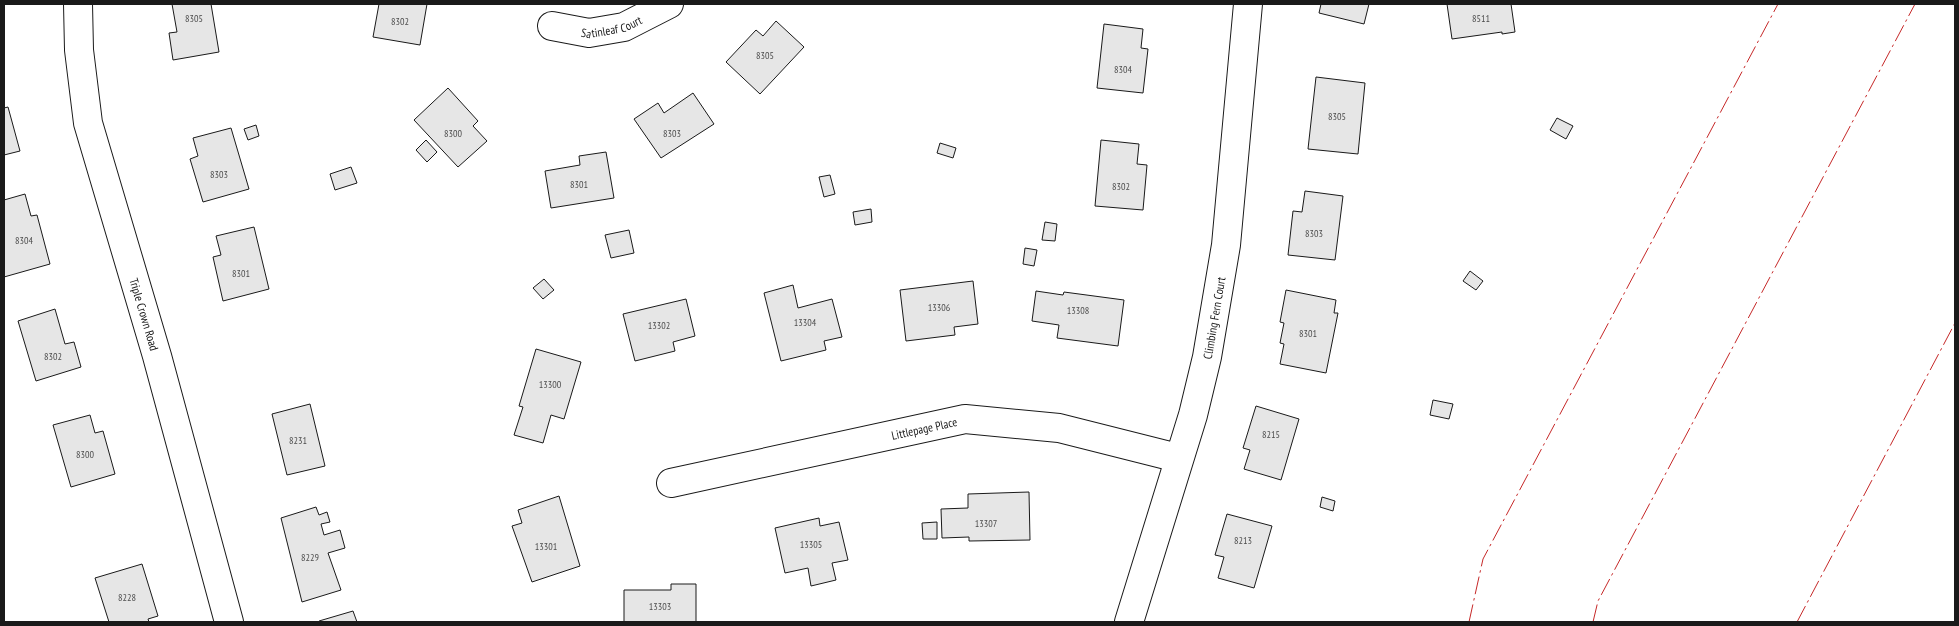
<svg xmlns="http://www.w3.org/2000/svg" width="1959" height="626" font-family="'PT Sans Narrow',sans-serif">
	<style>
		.building { fill: #e6e6e6; stroke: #1a1a1a }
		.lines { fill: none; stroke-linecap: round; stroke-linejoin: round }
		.street-casing { stroke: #1a1a1a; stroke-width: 30 }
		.street { stroke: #fff; stroke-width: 28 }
		.power { stroke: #c62828; stroke-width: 1; stroke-dasharray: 18 4 2.5 4; stroke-linecap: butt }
		.labels { text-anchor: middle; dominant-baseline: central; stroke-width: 4; stroke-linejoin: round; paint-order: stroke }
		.number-label { font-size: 10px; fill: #4d4d4d }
		.street-label { font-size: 12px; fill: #1a1a1a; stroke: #fff }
	</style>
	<rect width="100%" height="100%" fill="#fff"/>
	<!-- building -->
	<path class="building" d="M172,4H211L219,52L173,60L169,33L177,32Z
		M379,4H427L420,45L373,37Z
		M1321,4H1369L1364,24L1319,13Z
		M1447,4H1511L1515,32L1502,34V32L1452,39Z
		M776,21L804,47L760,94L726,62L756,30L763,36Z
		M1104,24L1143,29L1141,48L1148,49L1143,93L1097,88Z
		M1316,77L1365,83L1358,154L1308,149Z
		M448,88L478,121L473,126L487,141L458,167L414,120Z
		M693,93L714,124L661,158L634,119L658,103L664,113Z
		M8,107L20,151L4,155V108Z
		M1557,118L1573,126L1566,139L1550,130Z
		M256,125L259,136L248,140L244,129Z
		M231,128L249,189L203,202L190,159L198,156L193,138Z
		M426,140L437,152L427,162L416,150Z
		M1101,140L1139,144L1137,164L1147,165L1143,210L1095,206Z
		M940,143L956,148L953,158L937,153Z
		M606,152L614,198L551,208L545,171L580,165L579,156Z
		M351,167L357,183L335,190L330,174Z
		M830,175L835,194L824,197L819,177Z
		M1305,191L1343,196L1335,260L1288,255L1293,211L1302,212Z
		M25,194L31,216L37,215L50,264L4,277V200Z
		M871,209L872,222L855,225L853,212Z
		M1045,222L1057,224L1055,241L1042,240Z
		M254,227L269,289L223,301L213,257L221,255L216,236Z
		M629,230L634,253L611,258L605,235Z
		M1025,248L1037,250L1034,266L1023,264Z
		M1470,271L1483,281L1476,290L1463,281Z
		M544,279L554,290L543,299L533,288Z
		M973,281L978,324L954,327L955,335L906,341L900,290Z
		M793,285L798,308L832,299L842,337L824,341L826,350L781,361L764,293Z
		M1286,290L1336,300L1334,313H1338L1326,373L1280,364L1284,344L1280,343L1284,323L1280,322Z
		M1036,291L1063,295L1064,292L1124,300L1118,346L1057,338L1059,325L1032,321Z
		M686,299L695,336L673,342L675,351L635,361L623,314Z
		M55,309L65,344L74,342L81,367L36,381L18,321Z
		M536,349L581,362L564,419L551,415L543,443L514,435L523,407L519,406Z
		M1433,400L1453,404L1449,419L1430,415Z
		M310,404L325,466L287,475L272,414Z
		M1256,406L1299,419L1281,480L1244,469L1250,450L1243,448Z
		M90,415L95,433L103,431L115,474L71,487L53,425Z
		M1029,492L1030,540L969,541V537L942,538L941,509L968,508V494Z
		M559,496L580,566L532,582L512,526L522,523L518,510Z
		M1322,497L1335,501L1333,511L1320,507Z
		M316,507L319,515L327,512L330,522L321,524L324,535L340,530L345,548L328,553L341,590L302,602L281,518Z
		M1227,514L1272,526L1254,588L1218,578L1224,557L1215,555Z
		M819,518L820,526L839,522L848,560L832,563L836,580L811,586L808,568L785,573L775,528Z
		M937,522V539H923L922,523Z
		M142,564L158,616L148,619L149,622H109L95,578Z
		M671,584H696V622H624V590H671Z
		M353,611L357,622H320L319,621Z"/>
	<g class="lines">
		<defs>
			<g id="street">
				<path id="s1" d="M78,4L79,50L88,123L157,356L229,622"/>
				<path id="s2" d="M552,26L589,33L624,27L669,4"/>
				<path id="s3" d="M671,483L965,419L1059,428L1178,458"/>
				<path id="s4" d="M1129,622L1193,415L1207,357L1226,245L1248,4"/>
			</g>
		</defs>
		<!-- street casing -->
		<use href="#street" class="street-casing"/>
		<!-- street -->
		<use href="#street" class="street"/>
		<!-- power -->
		<path class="power" d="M1469,622L1483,559L1778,4
			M1593,622L1598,601L1915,4
			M1797,622L1955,323"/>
	</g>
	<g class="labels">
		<!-- number labels -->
		<g class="number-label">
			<text x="194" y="18">8305</text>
			<text x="1481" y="18">8511</text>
			<text x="400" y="21">8302</text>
			<text x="765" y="55">8305</text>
			<text x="1123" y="69">8304</text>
			<text x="1337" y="116">8305</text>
			<text x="453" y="133">8300</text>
			<text x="672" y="133">8303</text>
			<text x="219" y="174">8303</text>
			<text x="579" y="184">8301</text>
			<text x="1121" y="186">8302</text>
			<text x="1314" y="233">8303</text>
			<text x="24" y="240">8304</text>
			<text x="241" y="273">8301</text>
			<text x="939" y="307">13306</text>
			<text x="1078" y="310">13308</text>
			<text x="805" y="322">13304</text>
			<text x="659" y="325">13302</text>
			<text x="1308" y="333">8301</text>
			<text x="53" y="356">8302</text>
			<text x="550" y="384">13300</text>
			<text x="1271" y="434">8215</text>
			<text x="298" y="440">8231</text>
			<text x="85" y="454">8300</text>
			<text x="986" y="523">13307</text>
			<text x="1243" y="540">8213</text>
			<text x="811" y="544">13305</text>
			<text x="546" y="546">13301</text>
			<text x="310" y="557">8229</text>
			<text x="127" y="597">8228</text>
			<text x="660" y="606">13303</text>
		</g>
		<!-- street labels -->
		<g class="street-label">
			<text stroke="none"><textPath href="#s2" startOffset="61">Satinleaf Court</textPath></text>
			<text stroke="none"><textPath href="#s1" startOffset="319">Triple Crown Road</textPath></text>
			<text stroke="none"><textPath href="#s4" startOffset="316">Climbing Fern Court</textPath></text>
			<text stroke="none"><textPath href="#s3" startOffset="259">Littlepage Place</textPath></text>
		</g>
	</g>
	<!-- border -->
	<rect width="1959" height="626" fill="none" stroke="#1a1a1a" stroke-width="10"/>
</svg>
